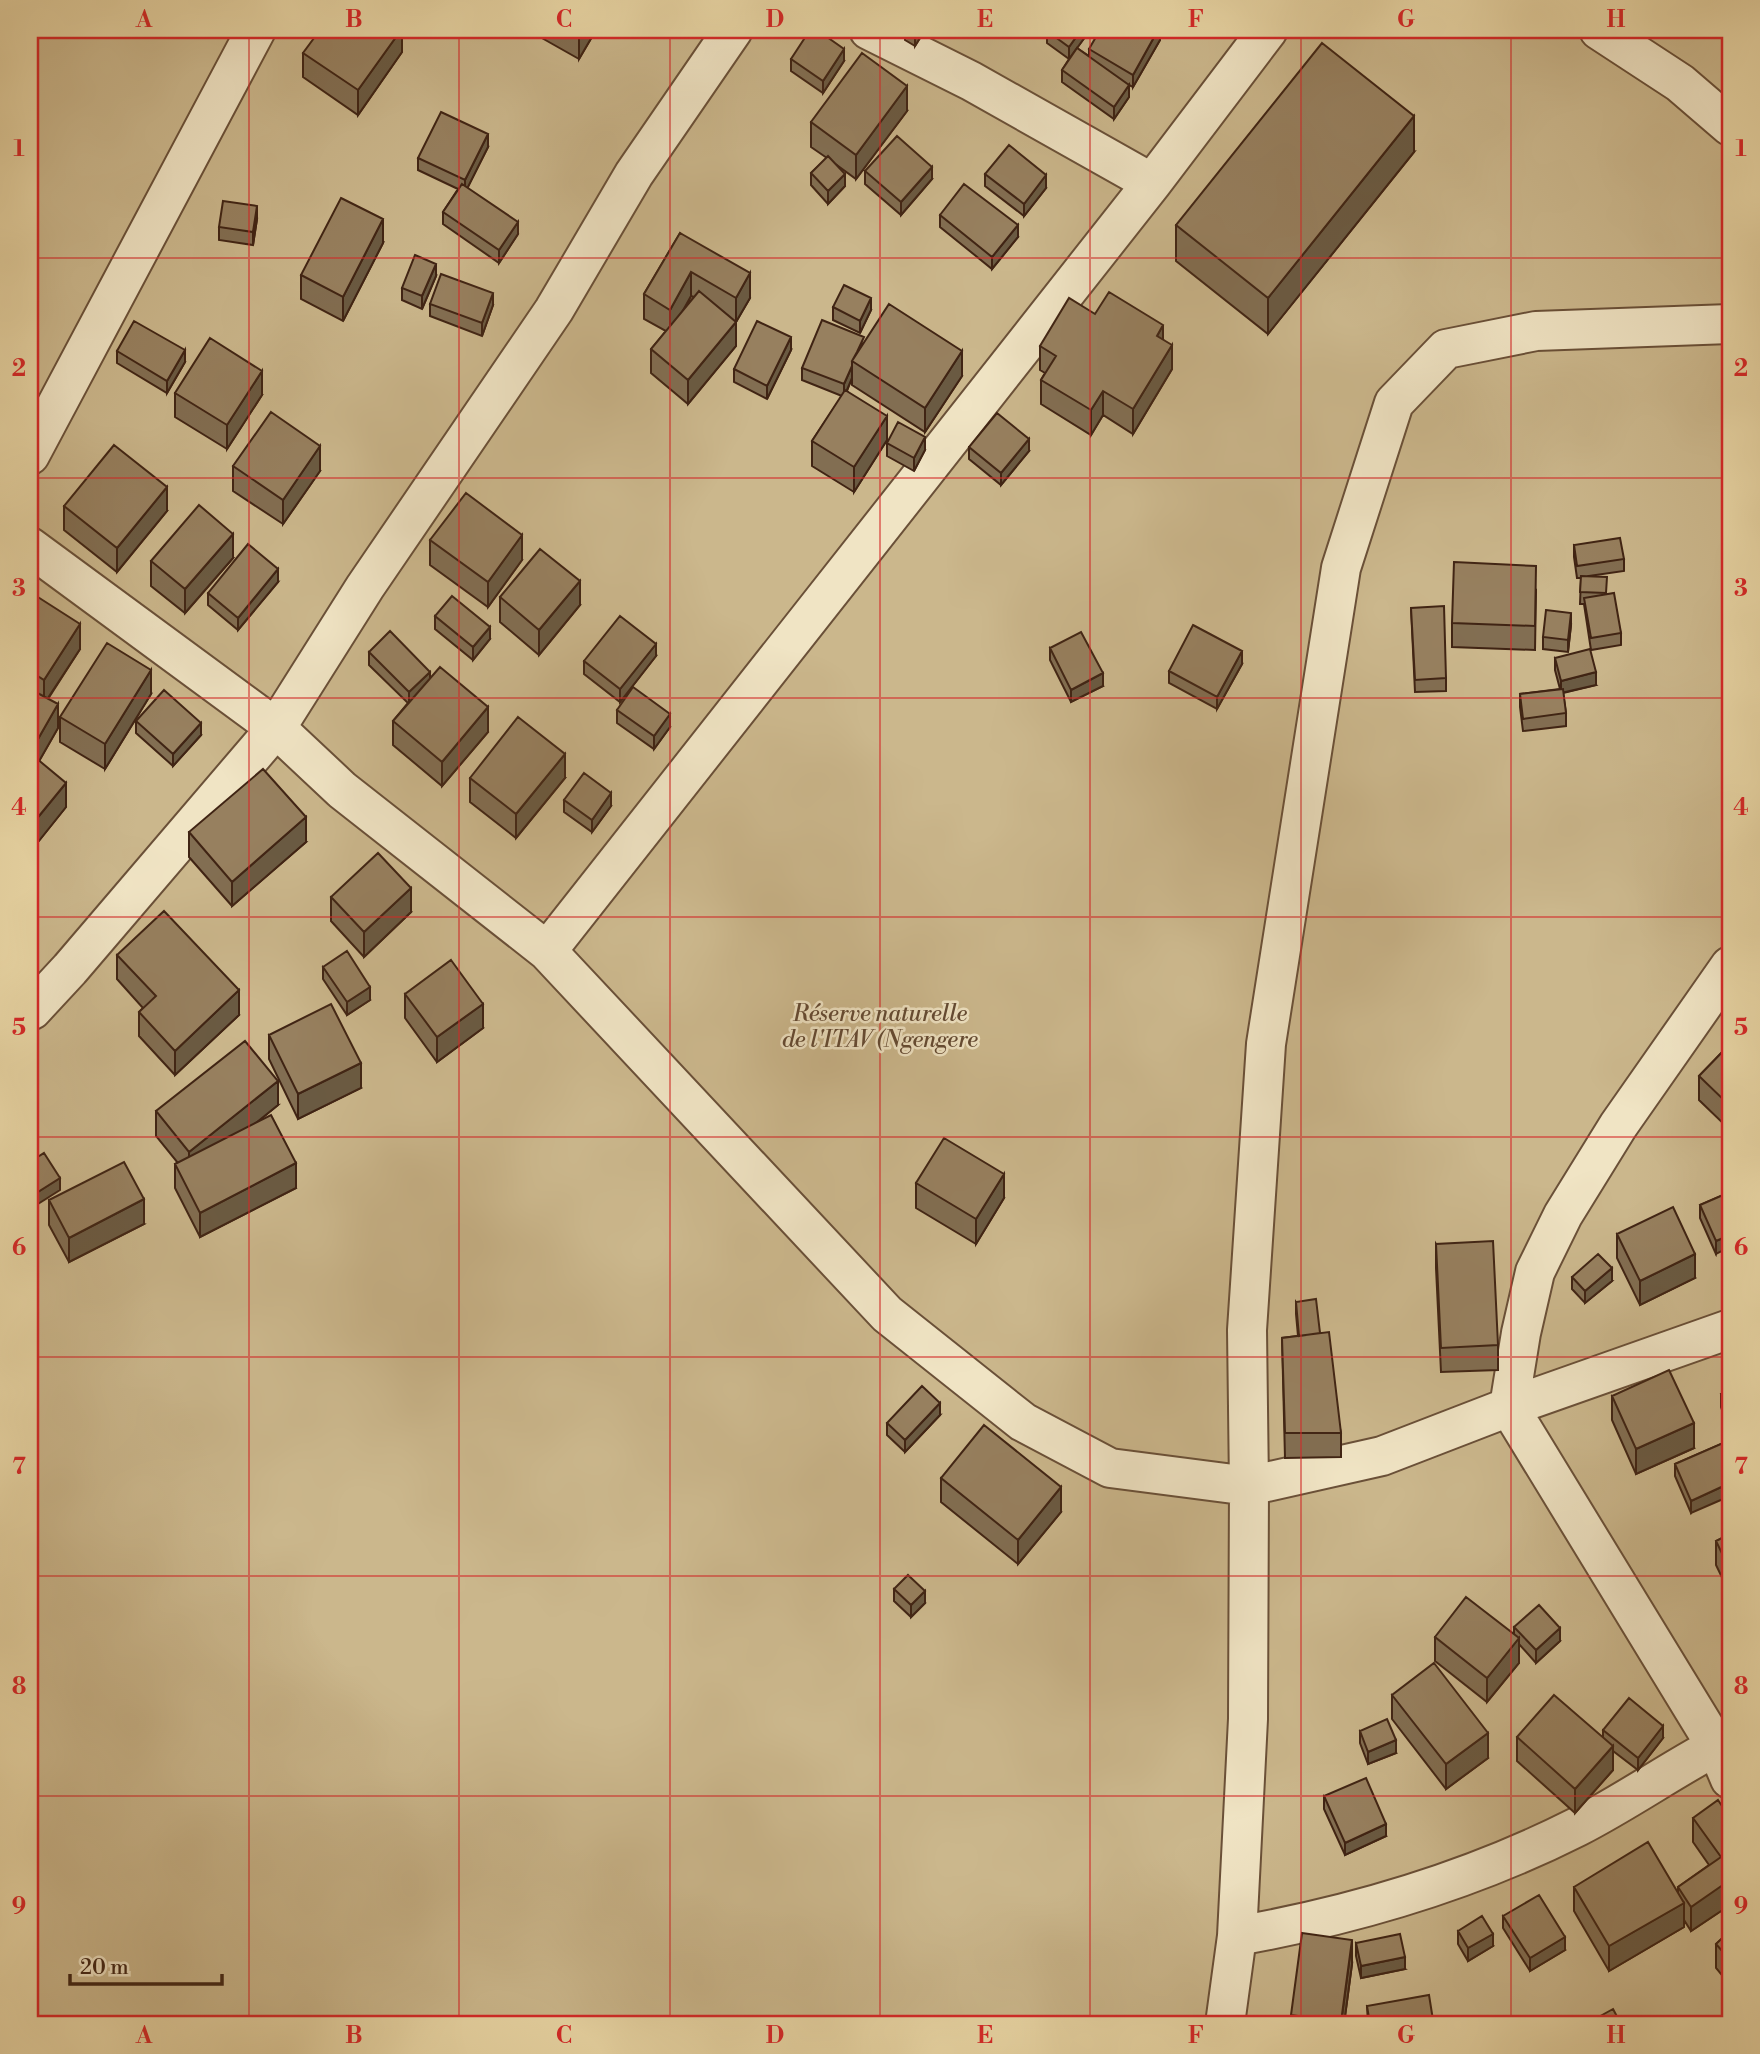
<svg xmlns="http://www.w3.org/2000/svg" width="1760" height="2054" font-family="'Libre Bodoni',serif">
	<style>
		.green { fill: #cbb78c; stroke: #866e50; stroke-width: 2 }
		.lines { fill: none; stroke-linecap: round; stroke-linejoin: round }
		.minor-casing { stroke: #6a5038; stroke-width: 42 }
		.minor { stroke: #f0e4c4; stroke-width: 38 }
		.wall { fill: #826e52; stroke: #402414; stroke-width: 2; fill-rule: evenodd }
		.shaded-wall { fill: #6a5a42; stroke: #402414; stroke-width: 2 }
		.building { fill: #97805f; stroke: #402414; stroke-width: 2 }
		.grid { fill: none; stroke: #d62828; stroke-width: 2; stroke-opacity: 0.55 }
		.labels { text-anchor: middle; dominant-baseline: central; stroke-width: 5; stroke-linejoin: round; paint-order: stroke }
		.park-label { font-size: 23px; font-style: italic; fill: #634932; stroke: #f0e4c4 }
		.neatline { fill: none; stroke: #d62828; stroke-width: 2.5 }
		.grid-label { font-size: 23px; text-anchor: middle; font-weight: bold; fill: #d62828 }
	</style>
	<rect width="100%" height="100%" fill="#e8d5a4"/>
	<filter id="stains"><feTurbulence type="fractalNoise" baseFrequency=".00286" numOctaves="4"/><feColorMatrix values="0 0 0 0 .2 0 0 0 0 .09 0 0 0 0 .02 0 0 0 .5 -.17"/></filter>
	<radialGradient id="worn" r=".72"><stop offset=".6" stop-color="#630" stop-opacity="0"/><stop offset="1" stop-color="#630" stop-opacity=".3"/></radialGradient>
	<!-- green -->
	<path class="green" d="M30,30H1730V2024H30Z"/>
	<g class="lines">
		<defs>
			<path id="minor" d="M869,30L971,81L1152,183
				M1599,30L1680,83L1730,126
				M30,455L256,30
				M30,547L276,728L342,790L547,951L887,1314L1023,1422L1110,1468L1249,1486L1382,1456L1509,1407L1730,1329
				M547,951L1152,183L1268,30
				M1730,966L1618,1126L1563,1215L1535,1272L1521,1333L1509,1407L1716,1746L1730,1779
				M30,1007L32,1010L70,969L276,728L365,587L554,310L634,174L733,30
				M1237,1936C1355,1915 1470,1881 1577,1827C1630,1800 1678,1765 1730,1739
				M1225,2024L1237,1936L1248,1719L1249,1486L1247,1330L1266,1044L1341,568L1394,403L1446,349L1536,331L1730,324"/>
		</defs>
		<!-- minor casing -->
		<use href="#minor" class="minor-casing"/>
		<!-- minor -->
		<use href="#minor" class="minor"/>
	</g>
	<!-- wall -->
	<path class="wall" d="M402,30V52L358,115L303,77V53Z
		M533,30H596L579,59L533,33Z
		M677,30H691L689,35Z
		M905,30H925L915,46L905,40Z
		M1088,30V33L1077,48L1089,56V49L1160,30V40L1133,87L1129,85V97L1114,119L1062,82V70L1069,59L1047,43V31Z
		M1171,30H1182L1179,35Z
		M791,59L844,61L823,93L791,71Z
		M907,111L856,179L838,166L845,186L828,204L811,185V173L827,158L811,147V122Z
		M488,147L467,188L518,234L499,263L443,224V212L458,189L418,170V158Z
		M1414,152L1268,334L1176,261V225Z
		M865,171L932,179L901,215L865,184Z
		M985,174L1046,188L1024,216L985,186Z
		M940,215L1018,237L992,269L940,227Z
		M257,219L253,245L219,240V227Z
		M680,233L750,298L736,322V346L688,404L651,373V349L666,331L644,319V294ZM691,296L694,297L684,309Z
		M383,243L343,321L301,299V275Z
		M436,276L422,309L402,300V288Z
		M430,304L493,305L482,336L430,316Z
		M833,307L871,310L860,333L833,320Z
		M1095,314L1163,339L1172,369L1133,434L1103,415L1091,435L1041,404V380L1045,373L1040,370V346Z
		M864,343L962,376L925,432L852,385V378L847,391L887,440L854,492L812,466V441L842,396L802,380V368Z
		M791,350L767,399L734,382V369Z
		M117,351L185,362L167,393L117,363Z
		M175,393L262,395L227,449L175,417Z
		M887,443L925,450L914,471L887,456Z
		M969,447L1029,451L1001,485L969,459Z
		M233,466L320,471L283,524L233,491Z
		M64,506L167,511L117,572L64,530Z
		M430,540L522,560L488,607L430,565Z
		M1574,545L1624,559V571L1589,576L1606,594L1621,633V645L1591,650L1584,604H1580L1581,578H1577L1574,557Z
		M233,558L185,613L151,586V561Z
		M278,582L238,630L208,605V593Z
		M1536,590L1535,650L1452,647V623Z
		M30,592L80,649L48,699L58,728L39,761L66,807L30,852Z
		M500,597L580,605L539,655L500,622Z
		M1411,608L1446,678V691L1415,692Z
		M435,616L490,639L473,660L435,629Z
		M1571,625L1568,652L1543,649V637Z
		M1050,648L1103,686L1071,702L1050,660Z
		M369,652L430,678L488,732L442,786L393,745V721L408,703L369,665Z
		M656,656L620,702L584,674V661Z
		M1555,658L1596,685L1563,693L1566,713V726L1523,731L1520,707V694L1560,689L1555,670Z
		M1242,664L1217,709L1169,683V671Z
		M151,694L105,769L60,742V717Z
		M617,710L670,727L654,749L617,723Z
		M136,721L201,735L173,766L136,733Z
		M470,778H565L516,838L470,802Z
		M564,800L611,806L592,832L564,812Z
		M189,832L306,842L232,906L189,857Z
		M331,897L411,912L364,957L331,921Z
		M117,955L239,1015L175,1075L139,1036V1012L143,1008L117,979Z
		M323,967L370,1000L347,1015L323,979Z
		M405,994L483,1028L437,1062L405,1018Z
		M269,1035L361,1088L298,1119L269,1059Z
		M1730,1044V1130L1699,1100V1076Z
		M278,1105L256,1123L296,1188L200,1237L175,1188V1164L178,1163L156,1136V1111Z
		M1730,1162V1179L1728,1175V1163Z
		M916,1183L1004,1198L976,1244L916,1208Z
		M1730,1192L1716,1254L1700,1218V1205Z
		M49,1200L144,1224L69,1262L49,1225Z
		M1617,1234L1695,1278L1640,1305L1617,1258Z
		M1436,1244L1498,1345V1370L1441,1372L1436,1268Z
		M1572,1277L1612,1281L1585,1303L1572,1289Z
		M1296,1302L1320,1333L1341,1433V1457L1285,1458L1282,1338L1298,1336L1296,1314Z
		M1730,1391V1433L1721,1407V1394Z
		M1612,1396L1694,1448L1636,1474L1612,1420Z
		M940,1415L905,1452L887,1435V1423Z
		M1730,1440L1691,1513L1675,1476V1464Z
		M941,1478L1061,1512L1018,1564L941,1502Z
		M1730,1534V1594L1716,1565V1541Z
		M894,1589L925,1603L911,1617L894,1601Z
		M1514,1627L1560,1641L1536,1663L1519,1644V1663L1487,1702L1435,1661V1637L1514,1635Z
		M1730,1634V1664L1723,1651V1639Z
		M1392,1695L1488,1758L1446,1789L1392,1719Z
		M1603,1730L1663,1738L1638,1770L1613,1751V1770L1575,1813L1517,1761V1737H1603Z
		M1360,1731L1396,1753L1368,1764L1360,1743Z
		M1324,1796L1386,1836L1345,1855L1324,1809Z
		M1693,1818H1730V1905L1691,1931L1684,1920V1927L1609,1971L1574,1911V1887L1678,1893V1887L1709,1865L1693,1842Z
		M1503,1916L1565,1950L1530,1971L1503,1928Z
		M1458,1931L1493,1946L1468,1961L1458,1944Z
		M1730,1931V1985L1716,1968V1944Z
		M1356,1943L1405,1969L1361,1978L1356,1956Z
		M1352,1964L1344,2024H1291V2015Z
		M1367,2006L1433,2020V2024H1368Z"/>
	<!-- shaded-wall -->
	<path class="shaded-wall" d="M401,30H402V52L358,115V90Z
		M582,30H596L579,59V35Z
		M915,30H925L915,46Z
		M1081,30H1088V33L1069,59V47Z
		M1158,30H1160V40L1133,87V75Z
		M844,49V61L823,93V81Z
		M1129,85V97L1114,119V107Z
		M907,86V111L856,179V155Z
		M1414,116V152L1268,334V298Z
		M488,134V147L465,193V180Z
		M932,167V179L901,215V202Z
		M845,174V186L828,204V191Z
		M1046,175V188L1024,216V204Z
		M257,206V219L253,245V232Z
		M383,219V243L343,321V297Z
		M518,222V234L499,263V250Z
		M1018,225V237L992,269V257Z
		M436,264V276L422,309V296Z
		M691,272V296L670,334V310Z
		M750,273V298L736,322V298Z
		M493,293V305L482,336V323Z
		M871,298V310L860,333V321Z
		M736,322V346L688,404V380Z
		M1163,325V350L1157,336Z
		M791,337V350L767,399V386Z
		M1172,345V369L1133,434V409Z
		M185,350V362L167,393V381Z
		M962,351V376L925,432V408Z
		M852,366V378L844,397V384Z
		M262,371V395L227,449V425Z
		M1103,391V415L1091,435V410Z
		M887,416V440L854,492V467Z
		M925,437V450L914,471V458Z
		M1029,439V451L1001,485V473Z
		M320,446V471L283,524V500Z
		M167,487V511L117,572V548Z
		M233,534V558L185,613V589Z
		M522,535V560L488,607V582Z
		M278,569V582L238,630V618Z
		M580,581V605L539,655V630Z
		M1571,613V625L1568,652V640Z
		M80,624V649L44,704V680Z
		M490,627V639L473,660V647Z
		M656,644V656L620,702V689Z
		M1242,651V664L1217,709V697Z
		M151,670V694L105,769V744Z
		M430,672V684L409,704V692Z
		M1596,672V685L1561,693V681Z
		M1103,673V686L1071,702V690Z
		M58,704V728L34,770V746Z
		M488,707V732L442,786V762Z
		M670,714V727L654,749V736Z
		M201,723V735L173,766V754Z
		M565,754V778L516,838V814Z
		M66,783V807L30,852V827Z
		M611,793V806L592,832V820Z
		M306,817V842L232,906V882Z
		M411,888V912L364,957V932Z
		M370,987V1000L347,1015V1002Z
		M239,990V1015L175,1075V1051Z
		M483,1004V1028L437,1062V1037Z
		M361,1063V1088L298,1119V1094Z
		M278,1081V1105L189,1177V1152Z
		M296,1163V1188L200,1237V1213Z
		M1004,1174V1198L976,1244V1219Z
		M60,1178V1190L30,1209V1197Z
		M144,1199V1224L69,1262V1238Z
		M1730,1235V1247L1716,1254V1241Z
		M1695,1254V1278L1640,1305V1281Z
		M1612,1268V1281L1585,1303V1291Z
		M940,1403V1415L905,1452V1440Z
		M1694,1423V1448L1636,1474V1449Z
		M1730,1483V1496L1691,1513V1501Z
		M1061,1487V1512L1018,1564V1540Z
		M925,1591V1603L911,1617V1605Z
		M1560,1628V1641L1536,1663V1650Z
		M1519,1638V1663L1487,1702V1678Z
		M1663,1726V1738L1638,1770V1758Z
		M1488,1733V1758L1446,1789V1764Z
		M1396,1740V1753L1368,1764V1752Z
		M1613,1746V1770L1575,1813V1789Z
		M1386,1824V1836L1345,1855V1843Z
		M1730,1874V1905L1691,1931V1907Z
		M1684,1903V1927L1609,1971V1946Z
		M1493,1934V1946L1468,1961V1948Z
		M1565,1937V1950L1530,1971V1958Z
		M1352,1940V1964L1344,2024H1341Z
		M1405,1957V1969L1361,1978V1966Z"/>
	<!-- building -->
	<path class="building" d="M320,30H401L358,90L303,53Z
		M570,30H582L579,35Z
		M810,30H817L844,49L823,81L791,59Z
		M1048,30H1081L1069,47L1047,31Z
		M1100,30H1158L1133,75L1089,49Z
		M1322,43L1414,116L1268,298L1176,225Z
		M1077,48L1129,85L1114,107L1062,70Z
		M862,53L907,86L856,155L811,122Z
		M441,112L488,134L465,180L418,158Z
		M897,136L932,167L901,202L865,171Z
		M1009,145L1046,175L1024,204L985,174Z
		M828,156L845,174L828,191L811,173Z
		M462,184L518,222L499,250L443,212Z
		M964,184L1018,225L992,257L940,215Z
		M341,198L383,219L343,297L301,275Z
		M223,201L257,206L253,232L219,227Z
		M680,233L750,273L736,298L691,272L670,310L644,294Z
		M415,255L436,264L422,296L402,288Z
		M441,274L493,293L482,323L430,304Z
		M844,285L871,298L860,321L833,307Z
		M699,291L736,322L688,380L651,349Z
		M1109,292L1163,325L1157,336L1172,345L1133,409L1103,391L1091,410L1041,380L1056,356L1040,346L1069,298L1095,314Z
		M889,304L962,351L925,408L852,361Z
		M822,320L864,337L857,352L852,361V366L844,384L802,368Z
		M134,321L185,350L167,381L117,351Z
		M757,321L791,337L767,386L734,369Z
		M210,338L262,371L227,425L175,393Z
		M845,390L887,416L854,467L812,441Z
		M271,412L320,446L283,500L233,466Z
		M997,413L1029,439L1001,473L969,447Z
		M898,422L925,437L914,458L887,443Z
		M114,445L167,487L117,548L64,506Z
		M466,493L522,535L488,582L430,540Z
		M199,505L233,534L185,589L151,561Z
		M1620,538L1624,559L1577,566L1574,545Z
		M248,544L278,569L238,618L208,593Z
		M540,549L580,581L539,630L500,597Z
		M1454,562L1536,566L1535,626L1452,623Z
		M1581,576L1607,577L1606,593L1580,592Z
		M30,592L80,624L44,680L30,671Z
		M1614,593L1621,633L1591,638L1584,598Z
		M452,596L490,627L473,647L435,616Z
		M1444,606L1446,678L1415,680L1411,608Z
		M1546,610L1571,613L1568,640L1543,637Z
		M620,616L656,644L620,689L584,661Z
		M1193,625L1242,651L1217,697L1169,671Z
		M390,631L430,672L409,692L369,652Z
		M1081,632L1103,673L1071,690L1050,648Z
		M107,643L151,670L105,744L60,717Z
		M1590,649L1596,672L1561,681L1555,658Z
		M440,667L488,707L442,762L393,721Z
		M633,687L670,714L654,736L617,710Z
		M30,689L58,704L34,746L30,744Z
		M1563,689L1566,713L1523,719L1520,694Z
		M164,690L201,723L173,754L136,721Z
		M518,717L565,754L516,814L470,778Z
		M30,753L66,783L30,827Z
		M263,769L306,817L232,882L189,832Z
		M584,773L611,793L592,820L564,800Z
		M378,853L411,888L364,932L331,897Z
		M164,911L239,990L175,1051L139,1012L156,996L117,955Z
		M347,951L370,987L347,1002L323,967Z
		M451,960L483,1004L437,1037L405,994Z
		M331,1004L361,1063L298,1094L269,1035Z
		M245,1041L278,1081L189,1152L156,1111Z
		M1730,1044V1106L1699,1076Z
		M271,1115L296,1163L200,1213L175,1164Z
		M944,1138L1004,1174L976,1219L916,1183Z
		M44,1153L60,1178L30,1197V1162Z
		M124,1162L144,1199L69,1238L49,1200Z
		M1730,1192V1235L1716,1241L1700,1205Z
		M1673,1207L1695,1254L1640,1281L1617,1234Z
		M1493,1241L1498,1345L1441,1348L1436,1244Z
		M1598,1254L1612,1268L1585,1291L1572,1277Z
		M1316,1299L1320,1333L1299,1336L1296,1302Z
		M1329,1332L1341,1433H1285L1282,1338Z
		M1669,1370L1694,1423L1636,1449L1612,1396Z
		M922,1386L940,1403L905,1440L887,1423Z
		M1730,1391V1420L1721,1394Z
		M984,1425L1061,1487L1018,1540L941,1478Z
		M1730,1440V1483L1691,1501L1675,1464Z
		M1730,1534V1570L1716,1541Z
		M908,1575L925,1591L911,1605L894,1589Z
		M1466,1597L1519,1638L1487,1678L1435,1637Z
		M1539,1605L1560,1628L1536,1650L1514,1627Z
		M1730,1634V1652L1723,1639Z
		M1434,1663L1488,1733L1446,1764L1392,1695Z
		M1554,1695L1613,1746L1575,1789L1517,1737Z
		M1629,1698L1663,1726L1638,1758L1603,1730Z
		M1387,1719L1396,1740L1368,1752L1360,1731Z
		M1366,1778L1386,1824L1345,1843L1324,1796Z
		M1718,1800L1730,1818V1874L1728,1875L1730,1877V1880L1691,1907L1678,1887L1721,1857L1693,1818Z
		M1648,1842L1684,1903L1609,1946L1574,1887Z
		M1539,1895L1565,1937L1530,1958L1503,1916Z
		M1482,1916L1493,1934L1468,1948L1458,1931Z
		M1730,1931V1960L1716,1944Z
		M1302,1933L1352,1940L1341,2022L1291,2015Z
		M1400,1934L1405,1957L1361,1966L1356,1943Z
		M1429,1995L1433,2020L1412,2024H1370L1367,2006Z
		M1613,2009L1621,2024H1586Z"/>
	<!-- grid -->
	<path class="grid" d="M249,30V2024M459,30V2024M670,30V2024M880,30V2024M1090,30V2024M1301,30V2024M1511,30V2024M30,258H1730M30,478H1730M30,698H1730M30,917H1730M30,1137H1730M30,1357H1730M30,1576H1730M30,1796H1730"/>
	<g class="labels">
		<!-- park labels -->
		<g class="park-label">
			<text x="880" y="1014">Réserve naturelle<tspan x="880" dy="26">de l'ITAV (Ngengere</tspan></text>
		</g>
	</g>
	<!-- margin -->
	<rect width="1760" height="2054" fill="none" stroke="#e8d5a4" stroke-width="77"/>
	<!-- scale -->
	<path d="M70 1974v10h152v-10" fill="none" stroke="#402414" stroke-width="3.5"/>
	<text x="80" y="1974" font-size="21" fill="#402414" stroke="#f0e4c4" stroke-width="5" paint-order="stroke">20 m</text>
	<rect x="38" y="38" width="1684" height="1978" class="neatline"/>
	<g class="grid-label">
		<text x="144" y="27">A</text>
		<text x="354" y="27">B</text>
		<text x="564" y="27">C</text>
		<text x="775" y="27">D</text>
		<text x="985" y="27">E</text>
		<text x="1196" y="27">F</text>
		<text x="1406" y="27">G</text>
		<text x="1616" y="27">H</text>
		<text x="19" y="156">1</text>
		<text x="1741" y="156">1</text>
		<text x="19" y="376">2</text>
		<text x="1741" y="376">2</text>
		<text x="19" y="596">3</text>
		<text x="1741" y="596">3</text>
		<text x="19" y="815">4</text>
		<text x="1741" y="815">4</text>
		<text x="19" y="1035">5</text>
		<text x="1741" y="1035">5</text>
		<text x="19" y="1255">6</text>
		<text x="1741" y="1255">6</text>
		<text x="19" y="1474">7</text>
		<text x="1741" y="1474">7</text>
		<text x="19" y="1694">8</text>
		<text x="1741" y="1694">8</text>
		<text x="19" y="1914">9</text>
		<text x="1741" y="1914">9</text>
		<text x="144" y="2043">A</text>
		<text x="354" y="2043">B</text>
		<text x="564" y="2043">C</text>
		<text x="775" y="2043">D</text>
		<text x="985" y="2043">E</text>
		<text x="1196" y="2043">F</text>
		<text x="1406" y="2043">G</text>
		<text x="1616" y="2043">H</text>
	</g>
	<rect width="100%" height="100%" filter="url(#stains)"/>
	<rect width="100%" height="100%" fill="url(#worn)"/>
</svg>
